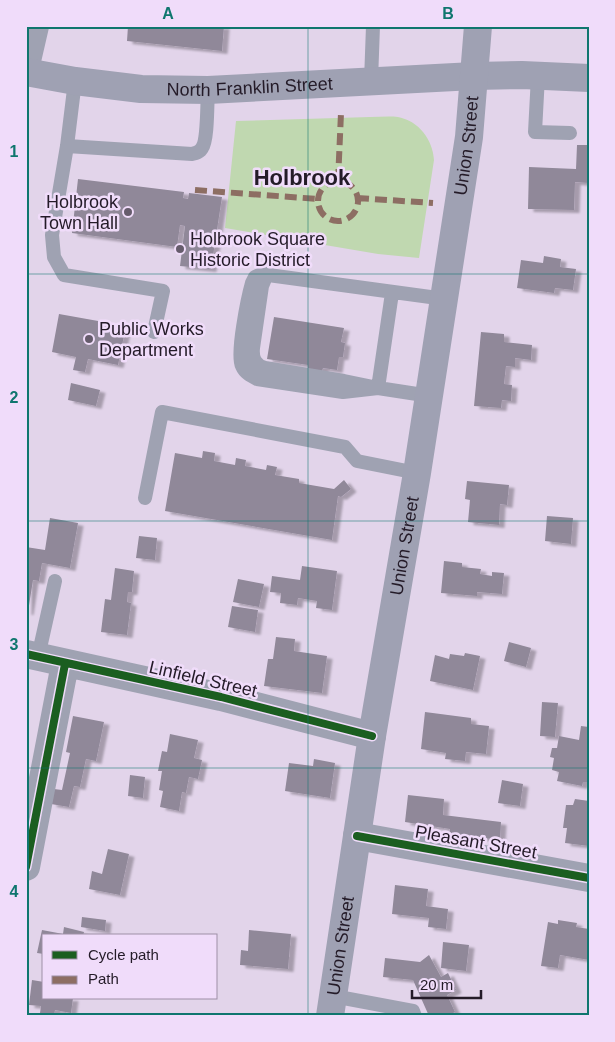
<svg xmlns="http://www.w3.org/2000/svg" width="615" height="1042" font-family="Arial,sans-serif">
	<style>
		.green { fill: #c0d8b0 }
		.building { fill: #908899; filter: url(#shadow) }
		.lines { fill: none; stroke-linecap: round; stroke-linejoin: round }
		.lane { stroke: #9fa2b2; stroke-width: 14 }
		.street { stroke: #9fa2b2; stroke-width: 28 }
		.secondary { stroke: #9fa1b3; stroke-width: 28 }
		.quiet { stroke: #8d6e63; stroke-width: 6; stroke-dasharray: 12 6; stroke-linecap: butt }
		.cycleway-casing { stroke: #f0dcfa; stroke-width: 11 }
		.cycleway { stroke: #1b5e20; stroke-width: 8 }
		.grid { fill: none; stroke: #0f766e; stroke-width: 1; stroke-opacity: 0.55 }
		.poi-dot { fill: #665c6c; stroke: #f0dcfa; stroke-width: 2 }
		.labels { text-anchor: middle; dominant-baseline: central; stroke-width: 5; stroke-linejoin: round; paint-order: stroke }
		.street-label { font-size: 18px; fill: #241b28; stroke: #f0dcfa }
		.poi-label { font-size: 18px; fill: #241b28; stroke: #f0dcfa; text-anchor: start }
		.district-label { font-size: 22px; font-weight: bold; fill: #241b28; stroke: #f0dcfa }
		.neatline { fill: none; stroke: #0f766e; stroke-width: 2 }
		.grid-label { font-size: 16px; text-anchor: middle; font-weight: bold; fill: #0f766e }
	</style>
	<defs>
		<filter id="shadow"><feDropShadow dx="5.5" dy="3" stdDeviation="1" flood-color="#0004"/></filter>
	</defs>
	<rect width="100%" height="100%" fill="#e2d4ea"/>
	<!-- green -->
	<path class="green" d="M370,117C379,117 389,116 398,117C419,121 433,140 434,160L419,258L378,254L225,228L236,121Z"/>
	<!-- building -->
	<path class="building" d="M128,26H224L222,51L127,41Z
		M577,145H589V183L575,182L574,210L528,209L529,167L576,169Z
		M78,179L184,192L183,198L188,199L189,193L222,197L211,269L180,266L185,226L180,225L177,247L72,233Z
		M544,256L561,259L560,267L576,269L573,290L555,288L554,293L517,288L521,260L543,263Z
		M59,314L126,326L118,365L88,359L85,372L73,370L76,357L52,352Z
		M274,317L344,328L341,342L345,343L343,357H339L337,370L323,368L322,371L308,369V365L267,359Z
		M481,332L504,334V342L532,345L531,360L515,358V367L506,366L504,384L512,385L511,401L502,400L501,408L474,406Z
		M71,383L100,390L96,406L68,400Z
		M203,451L215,453L214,461L235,465L236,458L246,460L245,466L266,470L267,465L277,467L275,475L299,479V483L334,489L344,480L351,489L341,497L338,496L332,540L165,511L175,453L202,458Z
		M467,481L509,485L507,505L500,504L499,525L468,522L470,500L465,499Z
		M547,516L573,518L571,544L545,541Z
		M50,518L78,523L70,568L42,563L39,581L33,580L28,612H26V547L45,550Z
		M139,536L157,538L155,560L136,558Z
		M444,561L462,563V567L481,569L480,574L492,576V572L504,573L502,594L477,592V596L441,593Z
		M302,566L337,571L332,610L316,608L317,601L298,598L297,605L280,603L281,593L270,592L272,576L300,580Z
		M115,568L134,571L132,592H128L127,602L131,603L127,635L101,632L105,599L111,600Z
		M238,579L264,584L259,607L233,602Z
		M232,606L258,610L255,632L228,627Z
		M276,637L295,639L294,651L327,656L322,693L264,686L268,659H273Z
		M509,642L531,648L526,667L504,661Z
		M465,653L480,656L473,690L430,681L435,655L449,659L450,654L464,656Z
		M542,702L558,703L555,737L540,736Z
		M425,712L471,718V724L489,726L486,754L466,752L465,761L445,759L446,753L421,749Z
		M73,716L104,722L96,761L86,759L80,787L74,786L69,807L51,804L54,789L62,790L70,753L66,752Z
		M581,726L589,727V771L587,782H583L582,786L557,781L559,772L552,770L554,758L550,757L552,748H557L559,736L579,740Z
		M170,734L198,740L194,758L202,760L198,779L189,777L186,793L182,792L179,811L160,807L163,791L159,790L162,771H158L162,751L167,752Z
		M314,759L335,763L330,798L285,791L289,763L313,766Z
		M130,775L145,777L143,798L128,796Z
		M502,780L523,784L520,806L498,803Z
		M408,795L444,799L443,815L501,822L500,840L449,834L450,829L405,822Z
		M575,799L589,801V846L565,843L567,828H563L566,805H573Z
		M108,849L129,854L120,895L89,889L92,871L102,874Z
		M395,885L428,889L426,906L448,909L446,929L428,927L429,918L392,914Z
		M82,917L106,920L105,931L81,927Z
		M558,920L577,923L576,927L589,929V960L560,955L558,968L541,966L548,922L558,924Z
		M64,927L84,932L83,936H44V954L37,953L42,930L63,934Z
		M249,930L291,934L288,969L240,965L241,950L248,951Z
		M443,942L469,945L466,971L441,968Z
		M429,955L441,977L448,973L456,990L447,995L455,1012L447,1016H429L413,980L383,977L385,958L420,962Z
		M32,980L44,982V998H73L71,1013L55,1010L54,1015L40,1013L41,1006L29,1005Z"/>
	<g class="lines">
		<!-- lane -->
		<path class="lane" d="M538,76L535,132L570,133
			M75,81L67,146L52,235L54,257L64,275L163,291L154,332
			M371,81L373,26
			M67,146L192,154C196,153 200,152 202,148C208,140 207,102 208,90
			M267,274L262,286L253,348C252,358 255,365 265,368L344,381L378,388L392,293
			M430,396L378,388L343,392L257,379C251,376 245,373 242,366C236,355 248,297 252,283L255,277L261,274L445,299
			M145,498L162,412L345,447L357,461L417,473
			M38,657L55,581
			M333,996L413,1011L415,1016"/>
		<!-- street -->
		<path class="street" d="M26,65L35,26
			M26,654L221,697L372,736
			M357,836L589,878
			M26,867L65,664"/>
		<!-- secondary -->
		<g class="secondary">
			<path id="s1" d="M26,72L75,81L141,89L208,90L474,76L522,75L589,78"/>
			<path id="s2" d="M330,1016L372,736L417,473L469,137L478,26"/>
		</g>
		<!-- quiet -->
		<path class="quiet" d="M338,181L341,113
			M318 201a20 20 0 1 1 40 0a20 20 0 1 1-40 0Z
			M195,190L318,199
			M357,198L433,203"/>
		<defs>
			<path id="cycleway" d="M26,654L221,697L372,736
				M357,836L589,878
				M26,867L65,664"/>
		</defs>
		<!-- cycleway casing -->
		<use href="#cycleway" class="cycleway-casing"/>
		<!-- cycleway -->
		<use href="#cycleway" class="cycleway"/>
	</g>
	<!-- grid -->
	<path class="grid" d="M308,26V1016M26,274H589M26,521H589M26,768H589"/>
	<!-- markers -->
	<g class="poi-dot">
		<circle cx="128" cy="212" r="5"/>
		<circle cx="180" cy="249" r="5"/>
		<circle cx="89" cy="339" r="5"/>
	</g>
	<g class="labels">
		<!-- street labels -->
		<g class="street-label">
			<text stroke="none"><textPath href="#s1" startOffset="225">North Franklin Street</textPath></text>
			<text stroke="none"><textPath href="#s2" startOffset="881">Union Street</textPath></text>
			<text stroke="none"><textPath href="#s2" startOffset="476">Union Street</textPath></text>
			<text transform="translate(203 679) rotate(13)">Linfield Street</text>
			<text transform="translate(476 842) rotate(10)">Pleasant Street</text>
			<text stroke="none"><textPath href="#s2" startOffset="71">Union Street</textPath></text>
		</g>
		<!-- poi labels -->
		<g class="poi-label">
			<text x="118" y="202" text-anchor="end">Holbrook<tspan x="118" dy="21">Town Hall</tspan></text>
			<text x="190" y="239">Holbrook Square<tspan x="190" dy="21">Historic District</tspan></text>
			<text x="99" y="329">Public Works<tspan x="99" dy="21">Department</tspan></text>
		</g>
		<!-- district labels -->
		<g class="district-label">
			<text x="302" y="177">Holbrook</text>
		</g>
	</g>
	<!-- border -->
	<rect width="615" height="1042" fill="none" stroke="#f0dcfa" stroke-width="55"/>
	<!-- legend -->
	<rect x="42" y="934" width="175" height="65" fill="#f0dcfa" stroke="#9e8fa6"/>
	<rect x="52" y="951" width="25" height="8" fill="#1b5e20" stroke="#9e8fa6"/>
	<text x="88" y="960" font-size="15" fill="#241b28">Cycle path</text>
	<rect x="52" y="976" width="25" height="8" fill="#8d6e63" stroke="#9e8fa6"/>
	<text x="88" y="984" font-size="15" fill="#241b28">Path</text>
	<!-- scale -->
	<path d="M412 990v8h69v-8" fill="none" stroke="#241b28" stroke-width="2.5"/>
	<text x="420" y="990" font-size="15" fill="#241b28" stroke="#f0dcfa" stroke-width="4" paint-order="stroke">20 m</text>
	<rect x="28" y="28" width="560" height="986" class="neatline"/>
	<g class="grid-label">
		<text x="168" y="19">A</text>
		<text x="448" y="19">B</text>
		<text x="14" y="157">1</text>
		<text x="14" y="403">2</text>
		<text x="14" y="650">3</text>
		<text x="14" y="897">4</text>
	</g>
</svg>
